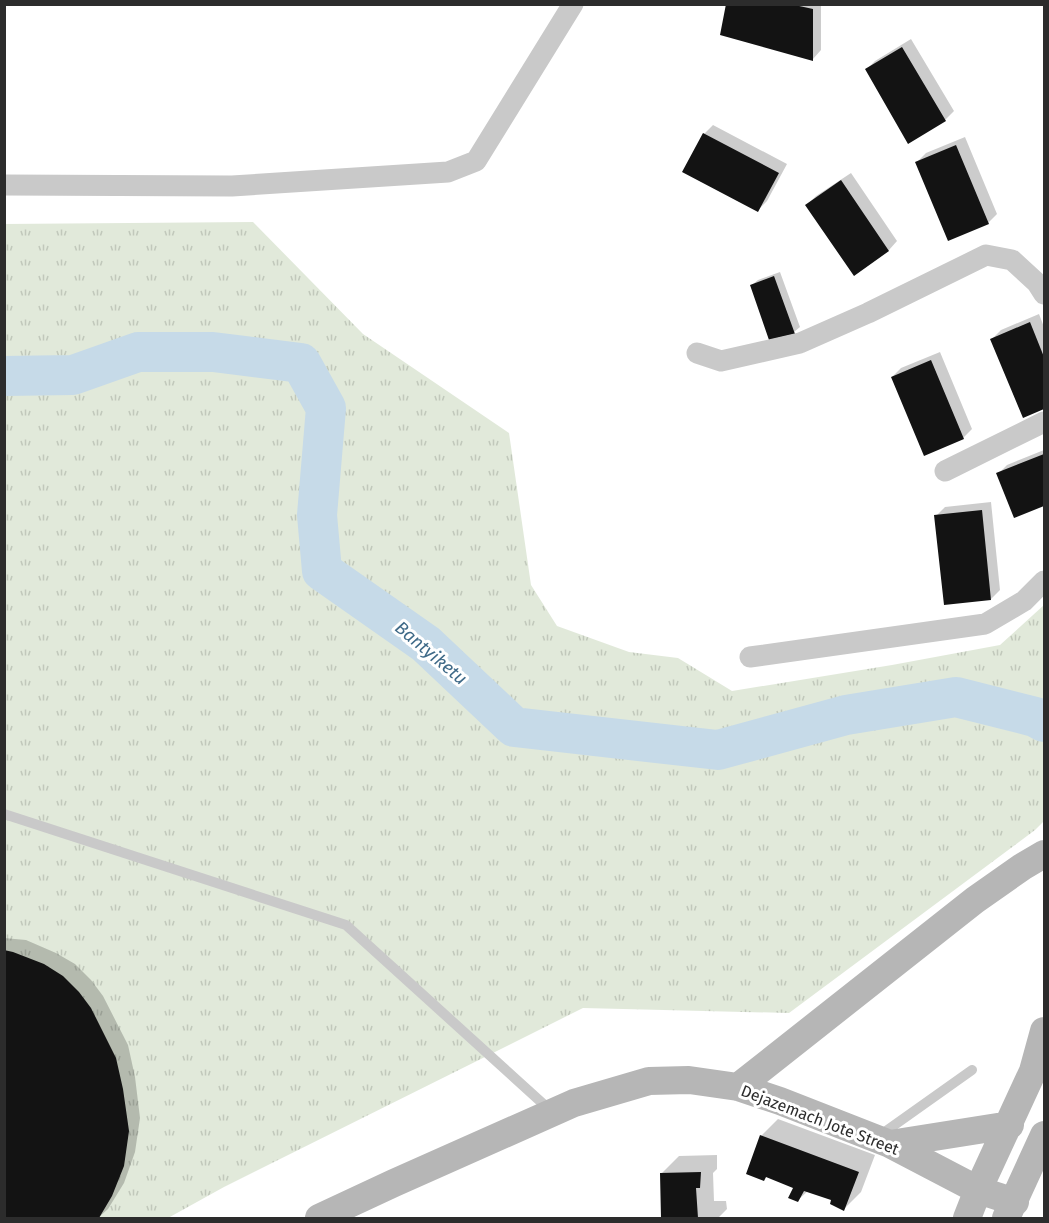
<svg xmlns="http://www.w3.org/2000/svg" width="1049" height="1223" font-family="'Fira Sans',sans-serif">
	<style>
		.grass { fill: url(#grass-tufts) }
		.shadow { fill: #0003 }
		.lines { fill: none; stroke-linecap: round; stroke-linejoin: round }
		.river { stroke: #c6dae8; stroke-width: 40 }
		.building { fill: #131313 }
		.lane { stroke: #c9c9c9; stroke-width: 10 }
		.street { stroke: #c9c9c9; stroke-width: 21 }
		.secondary { stroke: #b6b6b6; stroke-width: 28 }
		.labels { text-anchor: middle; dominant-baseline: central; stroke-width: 6; stroke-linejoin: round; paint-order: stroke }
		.street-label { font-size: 16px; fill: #2c2c2c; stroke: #fff }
		.water-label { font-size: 18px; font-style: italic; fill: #3f6a88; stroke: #fff }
	</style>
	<defs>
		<pattern id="grass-tufts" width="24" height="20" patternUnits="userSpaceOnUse" patternTransform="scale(1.5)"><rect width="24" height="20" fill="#e1e9da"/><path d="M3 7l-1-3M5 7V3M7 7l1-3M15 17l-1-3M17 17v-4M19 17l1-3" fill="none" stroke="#c1c8bb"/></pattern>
	</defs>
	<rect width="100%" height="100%" fill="#fff"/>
	<!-- grass -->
	<path class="grass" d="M253,222L363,334L509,433L531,585L557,626L629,652L678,658L732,691L892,665L1000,645L1044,605V821L1035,830L789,1013L583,1008L224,1187L168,1218H5L4,224Z"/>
	<!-- shadow -->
	<path class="shadow" d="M728,4H821V50L813,59Z
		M911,39L954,111L945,120L866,70L875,61Z
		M713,125L787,164L767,201L758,210L704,134Z
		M965,137L997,214L988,223L917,162L926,153Z
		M851,173L897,241L889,250L854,274L807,205L816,196Z
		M780,272L800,327L794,332L752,285L758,280Z
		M1039,314L1044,327V407L1023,416L992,339L1001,330Z
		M940,352L972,429L963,438L892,377L901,368Z
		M1044,450V504L1015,516L998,474L1007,465Z
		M991,502L1000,590L991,599L936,516L945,507Z
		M4,938L26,940L56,953L75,964L91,980L103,996L128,1045L135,1077L140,1118L135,1152L124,1183L108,1209L98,1218H4Z
		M778,1119L875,1155L861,1192L844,1209L833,1199L808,1191L798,1200L795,1187L767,1176L764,1179L761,1136Z
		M717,1155V1169L713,1173L714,1201H726L727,1209L718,1218H663L662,1173L679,1156Z"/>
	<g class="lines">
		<!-- river -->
		<path class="river" d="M4,376L73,375L138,352H213L301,363L326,408L317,515L322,571L426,644L514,727L718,750L846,715L956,697L1035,717L1044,722"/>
	</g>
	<!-- building -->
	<path class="building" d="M726,4H790L813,9V61L720,35Z
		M902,47L946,121L908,144L865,69Z
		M703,133L779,173L758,212L682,172Z
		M956,145L989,224L948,241L915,162Z
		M841,180L889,251L854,276L805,205Z
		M774,276L795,334L769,340L750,285Z
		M1030,322L1044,357V409L1023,418L990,339Z
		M931,360L964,439L924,456L891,377Z
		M1044,454V506L1014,518L996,473Z
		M982,510L991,600L944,605L934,515Z
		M4,950L13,952L44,964L63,976L79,992L91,1008L116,1058L123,1089L129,1131L124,1166L112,1196L99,1218H4Z
		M760,1135L859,1172L844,1211L830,1204L831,1200L804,1191L798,1202L788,1198L793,1188L766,1177L764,1181L746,1174Z
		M701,1172L700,1188H696L698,1218H661L660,1173Z"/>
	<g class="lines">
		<!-- lane -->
		<path class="lane" d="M4,814L346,925L551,1111
			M879,1136L972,1070"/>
		<!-- street -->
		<path class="street" d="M4,185L232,186L448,172L476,161L573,4
			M697,353L721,361L800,343L868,313L986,255L1012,260L1037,283L1044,294
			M945,471L1044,422
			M750,657L985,624L1024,601L1044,581"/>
		<!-- secondary -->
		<path class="secondary" d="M738,1087L975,900L1022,867L1044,854
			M890,1144L1010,1125
			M319,1218L394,1183L574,1103L649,1081L689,1080L738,1087L780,1101L890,1144L978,1190L1015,1202
			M967,1218L978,1190L1033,1071L1044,1031
			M1006,1218L1044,1135"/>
	</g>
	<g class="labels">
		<!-- street labels -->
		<g class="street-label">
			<text transform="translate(820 1120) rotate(21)">Dejazemach Jote Street</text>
		</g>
		<!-- water labels -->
		<g class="water-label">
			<text transform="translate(431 653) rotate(40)">Bantyiketu</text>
		</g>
	</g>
	<!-- border -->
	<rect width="1049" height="1223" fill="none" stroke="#2c2c2c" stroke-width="12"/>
</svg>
